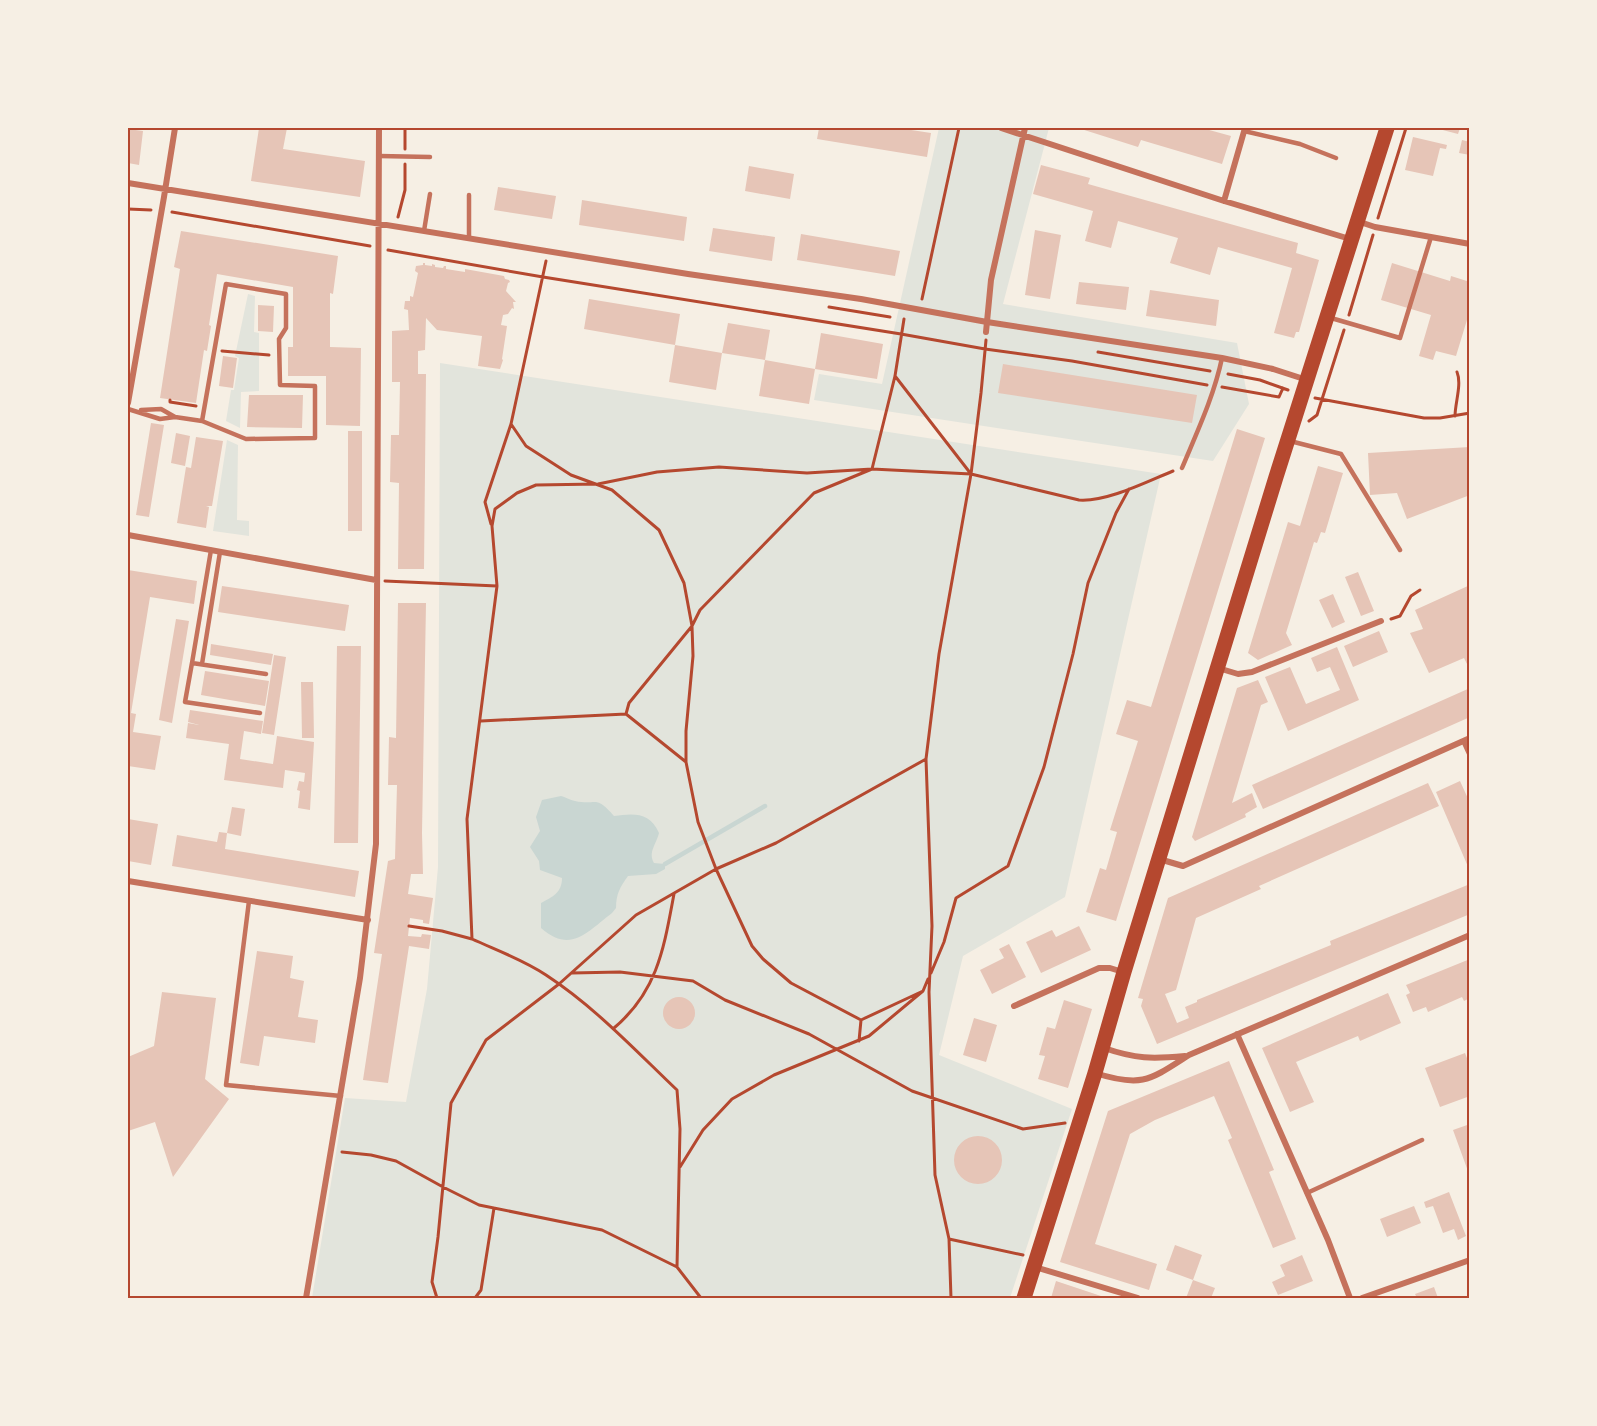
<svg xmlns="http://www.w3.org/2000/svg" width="1597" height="1426" font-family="'Noto Serif',serif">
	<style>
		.green { fill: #e2e4dc }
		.water { fill: #c9d6d2 }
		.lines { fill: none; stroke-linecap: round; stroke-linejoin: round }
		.stream { stroke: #c9d6d2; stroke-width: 4.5 }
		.building { fill: #e6c5b7 }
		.path { stroke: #b5482f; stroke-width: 3 }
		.service { stroke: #c5725c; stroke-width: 4.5 }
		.minor { stroke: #c5725c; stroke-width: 6 }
		.primary { stroke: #b5482f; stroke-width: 15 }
		.neatline { fill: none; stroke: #b5482f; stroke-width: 2 }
	</style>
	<rect width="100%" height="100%" fill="#f6efe4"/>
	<!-- green -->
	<path class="green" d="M939,128H1049L1003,304L1237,343L1249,404L1213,461L814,400L819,374L882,384Z
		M248,294L255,296L254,332L259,333V391L241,392L240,428L226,421L231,390H234L239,358L235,356Z
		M440,363L1161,474L1065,897L963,956L939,1055L1072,1109L1010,1298H312L345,1098L406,1102L427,989L438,867Z
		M227,440L238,445L237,520L249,521V536L213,531Z"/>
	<!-- water -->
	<path class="water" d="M561,796C565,797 570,800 575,801C597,806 595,794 614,816C634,813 650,812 659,833C656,845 648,852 654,863L665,864V869L656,874L628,876C620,887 616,894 616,908L612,913C587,932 571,954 541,928V903C552,897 562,893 562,878L540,870L539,861L530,847L540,831L536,817L542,800Z"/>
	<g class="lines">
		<!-- stream -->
		<path class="stream" d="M665,864L765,806"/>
	</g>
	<!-- building -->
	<path class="building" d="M259,128H287L283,149L365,161L360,197L251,181Z
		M819,128H898L931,133L927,157L817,139Z
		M1078,128H1202L1231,136L1222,164L1141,140L1138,147Z
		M1435,128H1460L1458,134Z
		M128,129L143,131L139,165L128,163Z
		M1413,137L1447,145L1446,149L1440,148L1433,176L1405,170Z
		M1462,140L1470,142V155L1459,153Z
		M1041,165L1090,178L1088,184L1298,243L1296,253L1319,260L1299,332H1296L1294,338L1274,333L1292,268L1218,247L1210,275L1170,263L1178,238L1118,221L1111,248L1085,241L1093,211L1033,194Z
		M749,166L794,174L790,199L745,191Z
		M498,187L556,196L552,219L494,210Z
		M582,200L687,217L684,241L579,225Z
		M713,228L775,237L772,261L709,251Z
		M1035,230L1061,235L1050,299L1025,295Z
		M181,231L338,256L333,294L330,293V347L361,348L360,426L326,425V376H288V347H293V287L217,274L209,325L211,326L207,351L204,350L196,403L160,398L180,269L174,267Z
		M801,234L900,251L895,276L797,260Z
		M423,263H425V265L432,266V264L435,265V267L443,268L444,266H446V269L465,272V269L504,276L505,279L509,280L510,282L508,283L506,291L516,302H513L514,309L512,308L508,314L503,315L501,325L507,326L502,359L503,360L500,369L478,366L482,336L437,330L426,318L425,350L418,351V374H426L424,569H398L399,483L390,482L391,435H399L400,382H392V331L409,330L408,310L404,309L405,301H410V296L413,297L418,273L415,271L416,266L423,265Z
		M1392,263L1450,281L1451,276L1470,282V310L1456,356L1436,351L1433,360L1419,356L1431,315L1381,300Z
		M1079,282L1129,287L1126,310L1076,304Z
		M1150,290L1219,300L1216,326L1146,316Z
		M589,299L680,314L675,345L722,353L716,390L669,382L675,345L584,329Z
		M258,305L274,306L273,332L258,331Z
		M728,323L770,330L765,360L722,353Z
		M821,333L883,344L877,379L815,369Z
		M223,356L237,358L233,388L219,386Z
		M765,360L815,369L809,404L759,396Z
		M1003,364L1197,395L1192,423L998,393Z
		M249,395H303L302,428L247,427Z
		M151,423L164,425L149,517L136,515Z
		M1237,429L1265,438L1116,921L1086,912L1100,868L1106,870L1117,832L1110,830L1138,741L1116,734L1127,700L1151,707Z
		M348,431H362V531H348Z
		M176,433L190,436L185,466L171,463Z
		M196,437L223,441L212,506H206L209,507L206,528L177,523L186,467L191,468Z
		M1470,447V495L1407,519L1397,493L1370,495L1368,453Z
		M1318,466L1343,473L1325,533L1321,532L1317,543L1314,542L1286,633L1292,645L1258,660L1248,653L1288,522L1300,526Z
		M128,570L197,581L194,604L150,597L131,713L136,714L133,732L161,736L155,770L128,766Z
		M1358,572L1374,611L1361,616L1345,577Z
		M1470,585V670L1464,658L1429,673L1410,633L1423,629L1415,610Z
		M222,586L349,605L345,631L218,612Z
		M1333,594L1345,622L1332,628L1319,600Z
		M398,603H426L422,833L423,874H411L408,894L433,898L429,924L423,923V920L410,918L408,936L421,937L422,934L431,935L429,949L409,946L388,1083L363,1080L382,954L374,953L388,861L395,859L397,785H388L389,737L396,738Z
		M176,619L189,621L172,723L159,720Z
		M1379,631L1388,652L1353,667L1344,646Z
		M211,644L273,654L271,665L210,655Z
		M337,646H361L358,843H334Z
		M1337,647L1359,700L1288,731L1265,677L1290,667L1306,704L1340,690L1330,667L1317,672L1311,658Z
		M274,655L286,657L274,735L262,733Z
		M205,671L269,681L265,706L201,695Z
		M1258,680L1268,702L1261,705L1232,803L1252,793L1257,807L1245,814L1246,817L1195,841L1192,837L1237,688Z
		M301,682H313L314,738H302Z
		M1470,688V717L1263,809L1252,785Z
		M190,710L263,721L261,734L244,731L240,759L273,764L277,736L314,742L310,810L298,808L300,791L297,790L299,781L304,782L305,773L285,770L283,788L224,780L229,744L186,738L188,723L199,725L188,722Z
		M1460,781L1470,803L1469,869L1436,792Z
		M1428,783L1439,806L1259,886L1261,889L1196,918L1176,990L1165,994L1177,1023L1189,1018L1185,1007L1197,1002V1000L1331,945L1330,941L1470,884V914L1157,1044L1141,1006L1143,999L1138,998L1168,898Z
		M232,807L245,809L241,836L227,833Z
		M128,819L158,824L151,865L128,861Z
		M219,832L227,833L225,849L359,871L355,897L172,866L177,835L217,842Z
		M1079,926L1091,950L1041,973L1026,942L1052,930L1056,937Z
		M1009,944L1026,977L992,994L980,970L1004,958L999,949Z
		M257,951L293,956L290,978L304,981L298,1017L318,1020L315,1043L264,1036L259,1066L240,1063Z
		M1470,959V998L1464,1001L1462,997L1428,1012L1426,1007L1413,1012L1406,995L1410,993L1406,985Z
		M162,992L216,998L205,1079L229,1099L173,1177L155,1122L128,1131V1057L154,1046Z
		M1388,993L1401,1023L1360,1041L1358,1036L1296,1062L1314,1102L1290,1112L1262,1048Z
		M663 1013a16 16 0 1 1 32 0a16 16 0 1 1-32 0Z
		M1064,1000L1092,1009L1068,1088L1038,1079L1045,1056L1039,1055L1047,1027L1055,1029Z
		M974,1018L997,1025L986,1062L963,1055Z
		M1465,1053L1470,1066V1096L1440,1107L1425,1068Z
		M1229,1061L1274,1170L1269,1172L1296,1239L1273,1248L1228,1140L1232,1138L1214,1096L1155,1120L1130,1134L1095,1244L1157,1264L1149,1290L1060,1262L1108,1111Z
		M1470,1124V1174H1469L1453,1130Z
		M954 1160a24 24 0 1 1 48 0a24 24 0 1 1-48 0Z
		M1449,1192L1466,1236L1458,1240L1454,1229L1443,1233L1433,1206L1426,1208L1424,1202Z
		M1414,1206L1421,1223L1387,1237L1380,1219Z
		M1175,1245L1202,1255L1193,1280L1166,1270Z
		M1302,1255L1313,1281L1278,1295L1272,1282L1285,1276L1280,1265Z
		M1193,1280L1215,1288L1211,1298H1186Z
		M1056,1281L1101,1296L1100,1298H1051Z
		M1434,1287L1438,1298H1417L1415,1294Z"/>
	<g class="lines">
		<!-- path -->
		<path class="path" d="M405,149V128
			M128,209L151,210
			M172,212L370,246
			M398,217L405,190V164
			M1378,218L1406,128
			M388,250L543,277L901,334L985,349L1072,361L1207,385
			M922,299L959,128
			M829,307L890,317
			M1349,315L1373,235
			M904,319L895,376L872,469L971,474L1079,500C1107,502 1146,482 1173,471
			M222,351L269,355
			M1098,352L1210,371
			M1228,374L1260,380L1288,390
			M895,376L971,474
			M1222,387L1279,397L1283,388
			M1315,398L1424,418H1440L1470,413
			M170,400V402L196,406
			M1455,416C1455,403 1462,384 1457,372
			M1309,421L1317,415L1344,330
			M511,424L526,446L571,475L612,490L659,530L684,583L692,626L693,656L686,731V762
			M491,524L485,502L511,424L546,261
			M385,581L497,586L467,819L472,939C496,950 524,960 546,975C595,1007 635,1050 677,1090L680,1129L677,1267L701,1298
			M497,586L492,526L495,509L517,493L536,485L598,484L657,472L719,467L807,473L872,469L814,493L700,610L692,626L629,703L626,714
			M1391,619L1400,616L1411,596L1420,590
			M481,721L626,714L686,762L698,822L716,869L752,946L763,959L791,983L861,1020L923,991L869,1036L774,1075L732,1099L703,1130L680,1167
			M409,926L442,931L472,939
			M572,973L620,972L693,981L725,1000L809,1034L912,1091L1023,1129L1065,1123
			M931,973L944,942L956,898L1008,866L1044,767L1073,654L1088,583L1116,513L1129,489
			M923,991L928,979
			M614,1028C658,991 664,947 674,894
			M859,1041L861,1020
			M342,1152L371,1155L396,1161L443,1187L479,1205L602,1230L677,1267
			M949,1239L1023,1255
			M437,1298L432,1282L438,1237L451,1103L486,1040L559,984L636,915L716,869L776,843L926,759
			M475,1298L481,1290L494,1208
			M951,1298L949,1239L935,1175L929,992L932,926L926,759L939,654L971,474L981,393L986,340"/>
		<!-- service -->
		<path class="service" d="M1244,131L1300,144L1336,158
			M379,156L430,157
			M469,195V238
			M424,231L430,194
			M1331,318L1400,338L1431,237
			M128,409L160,419L175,417L202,421L246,439L315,438V386L280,385L279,339L286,328V294L226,284L202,421
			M141,410L161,409L175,417
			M1290,441L1341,454L1400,550
			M1182,468C1197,432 1214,396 1222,358
			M192,663L211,550
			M202,664L220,552
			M260,713L185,702L192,663L266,674
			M249,901L226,1085L341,1096
			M1307,1193L1422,1140"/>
		<!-- minor -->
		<path class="minor" d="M1001,128L1224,201L1350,239
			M128,183L688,274L861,299L987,322L1222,358L1273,369L1307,380
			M1224,201L1245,128
			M1357,221L1375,227L1470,244
			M986,332L991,280L1025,128
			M128,403L164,197L175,128
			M128,535L376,580
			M1218,668L1238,674L1252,672L1381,621
			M1464,741L1470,754
			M1159,859L1183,866L1470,738
			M128,881L368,920
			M1014,1006L1099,968H1110L1123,972
			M1237,1034L1328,1240L1350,1298
			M1104,1048C1136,1059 1152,1059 1185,1056
			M1095,1073C1142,1088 1150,1080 1189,1055L1470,935
			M1035,1267L1138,1298
			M306,1298L360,978L376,844L379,128
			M1362,1298L1470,1260"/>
		<!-- primary -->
		<path class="primary" d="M1024,1298L1095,1073L1124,972L1276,477L1387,128"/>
	</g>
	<!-- border -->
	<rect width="1597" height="1426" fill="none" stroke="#f6efe4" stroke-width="258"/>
	<rect x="129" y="129" width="1339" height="1168" class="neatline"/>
</svg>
